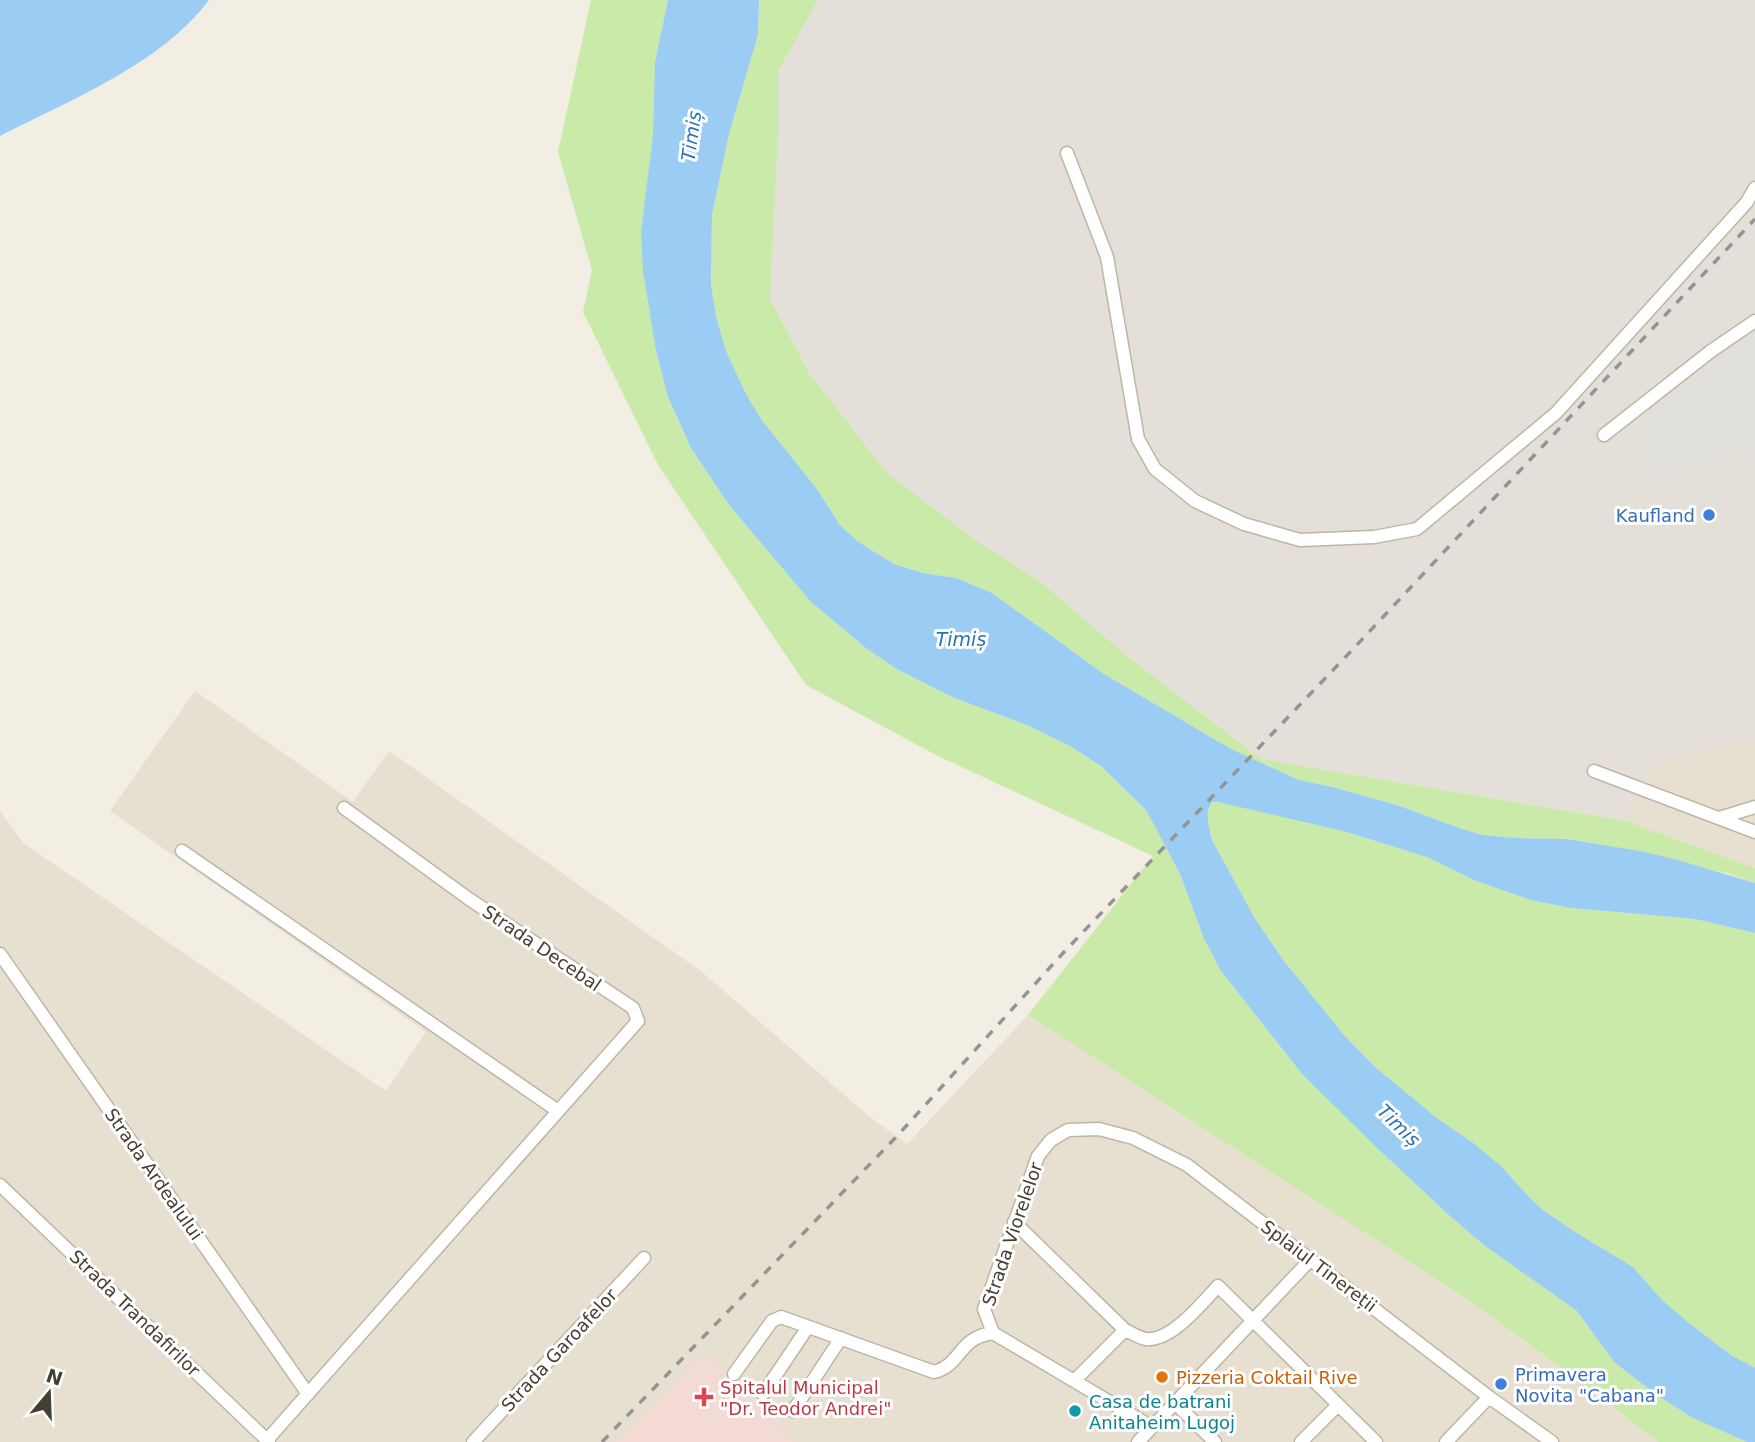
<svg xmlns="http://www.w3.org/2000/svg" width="1755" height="1442" font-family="'DejaVu Sans',sans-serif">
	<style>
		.residential { fill: #e7e0d0 }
		.industrial { fill: #e4dfd8 }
		.medical { fill: #f4dad5 }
		.green { fill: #caeaa9 }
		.parking { fill: #e2e0dc }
		.water { fill: #9bccf4 }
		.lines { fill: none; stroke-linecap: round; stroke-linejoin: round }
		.street-casing { stroke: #beb6a5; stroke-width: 15 }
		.street { stroke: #fff; stroke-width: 12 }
		.rail { stroke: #949494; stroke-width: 3.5; stroke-dasharray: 9 9; stroke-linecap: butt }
		.shop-dot { fill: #3f7fe0; stroke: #fff; stroke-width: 2.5 }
		.food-dot { fill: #e8710a; stroke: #fff; stroke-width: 2.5 }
		.health-dot { fill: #e0444e; stroke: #fff; stroke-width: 2.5 }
		.culture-dot { fill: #0f9aa8; stroke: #fff; stroke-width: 2.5 }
		.labels { text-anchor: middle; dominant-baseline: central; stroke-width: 6; stroke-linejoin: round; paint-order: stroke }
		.shop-label { font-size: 18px; fill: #366cbe; stroke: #fff; text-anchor: end }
		.street-label { font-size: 18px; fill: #443e33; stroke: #fff }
		.food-label { font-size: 18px; fill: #c56008; stroke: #fff; text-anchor: start }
		.health-label { font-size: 18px; fill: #be3a42; stroke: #fff; text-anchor: start }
		.culture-label { font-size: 18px; fill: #0d838f; stroke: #fff; text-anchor: start }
		.water-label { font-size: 19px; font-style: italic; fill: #2774b5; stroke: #fff }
	</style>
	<rect width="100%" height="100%" fill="#f2eee3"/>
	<!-- residential -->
	<path class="residential" d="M195,691L353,802L389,751L702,972L871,1118L907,1144L1028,1015L1467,1299L1584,1384L1658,1442H0V811L23,843L386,1091L426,1032L110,811Z
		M1755,739V868L1626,821L1654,762Z"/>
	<!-- industrial -->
	<path class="industrial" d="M818,0H1755V739L1654,762L1626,821L1261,759L1127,656L1041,582L974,539L887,473L809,373L770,299L778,137V72Z"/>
	<!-- medical -->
	<path class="medical" d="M703,1353L795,1442H617Z"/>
	<!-- green -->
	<path class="green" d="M591,0H668L655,62L654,136L641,231L656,351L668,397L691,448L729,505L811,602L867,649L895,668L952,697L1029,726L1070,746L1101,766L1146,810L1180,874L1204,939L1221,971L1302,1074L1377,1148L1451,1217L1485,1246L1577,1311L1614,1362L1655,1394L1693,1418L1747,1442H1658L1584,1384L1467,1299L1028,1015L1153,856L938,756L806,685L658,465L583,312L592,270L558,152Z
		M759,0H818L778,72V137L770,299L809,373L887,473L974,539L1041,582L1127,656L1261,759L1626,821L1755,868V883L1726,873L1566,839L1515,838L1483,835L1462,829L1397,805L1332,787L1299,780L1231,749L1104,674L992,593L956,578L923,573L894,564L857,541L840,525L817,489L761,419L745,392L726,351L716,316L711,284L712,215L729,134L758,35Z
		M1212,802L1228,803L1343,831L1398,848L1429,858L1474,880L1530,900L1571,908L1695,919L1755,933V1368L1731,1355L1689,1323L1662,1300L1633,1267L1572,1230L1543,1210L1532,1200L1502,1167L1472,1142L1438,1119L1374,1066L1344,1035L1284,961L1254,917L1212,840C1209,827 1204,813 1212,802Z"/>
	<!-- parking -->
	<path class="parking" d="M1755,333V449L1644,479L1642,419Z"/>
	<!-- water -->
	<path class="water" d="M0,0H209C161,64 70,100 0,136Z
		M668,0H759L758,35L729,134L712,215L711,284L716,316L726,351L745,392L761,419L817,489L840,525L857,541L894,564L923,573L956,578L992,593L1104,674L1231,749L1299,780L1332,787L1397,805L1462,829L1483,835L1515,838L1566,839L1640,851L1678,860L1755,883V933L1695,919L1571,908L1530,900L1474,880L1429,858L1398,848L1343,831L1218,802H1212C1204,813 1209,827 1212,840L1254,917L1284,961L1344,1035L1374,1066L1438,1119L1472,1142L1502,1167L1532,1200L1543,1210L1572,1230L1633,1267L1662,1300L1689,1323L1731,1355L1755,1368V1442H1747L1693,1418L1655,1394L1614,1362L1577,1311L1485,1246L1451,1217L1377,1148L1302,1074L1221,971L1204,939L1180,874L1146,810L1101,766L1070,746L1029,726L952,697L895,668L867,649L811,602L729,505L691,448L668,397L656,351L643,271L641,231L653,136L655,62Z"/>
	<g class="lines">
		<defs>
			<path id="street" d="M1067,153L1107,257L1138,439L1155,469L1195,501L1244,524L1300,540L1374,537L1417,529L1556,413L1747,202L1755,188
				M1604,435L1711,351L1755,321
				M1594,771L1755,832
				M1719,818L1755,807
				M182,851L558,1111
				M0,954L308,1394
				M0,1185L269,1442
				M1014,1222L1125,1330C1132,1333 1139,1338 1146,1339C1171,1342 1202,1303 1218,1286L1376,1442
				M734,1374L772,1321L781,1317L934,1372C962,1365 957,1338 993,1333
				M1074,1381L1125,1330
				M763,1394L808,1327
				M1175,1403L1215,1442
				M793,1411L841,1338
				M1152,1427L993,1333L984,1309L1038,1156L1051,1140L1068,1130L1099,1129L1133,1138L1187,1165L1489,1397L1552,1442
				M267,1440L638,1021L633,1008L469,899L344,808
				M473,1442L644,1258
				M1138,1442L1311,1259
				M1301,1442L1338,1405
				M1446,1442L1489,1397"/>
		</defs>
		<!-- street casing -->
		<use href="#street" class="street-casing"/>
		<!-- street -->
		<use href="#street" class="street"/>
		<!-- rail -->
		<path class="rail" d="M602,1442L898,1135L1064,952L1355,647L1755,219"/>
	</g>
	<!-- markers -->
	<g class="shop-dot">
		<circle cx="1709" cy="515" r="7"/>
		<circle cx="1501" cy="1384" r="7"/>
	</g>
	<circle class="food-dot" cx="1162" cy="1377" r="7"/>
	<path class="health-dot" d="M700.5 1386.5h7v7h7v7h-7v7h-7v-7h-7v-7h7z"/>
	<circle class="culture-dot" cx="1075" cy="1411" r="7"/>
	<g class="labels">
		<!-- shop labels -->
		<g class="shop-label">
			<text x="1695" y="515">Kaufland</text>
			<text x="1515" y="1374" text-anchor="start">Primavera<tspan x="1515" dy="21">Novita "Cabana"</tspan></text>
		</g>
		<!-- street labels -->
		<g class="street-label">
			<text transform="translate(542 948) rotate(34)">Strada Decebal</text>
			<text transform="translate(154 1174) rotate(55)">Strada Ardealului</text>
			<text transform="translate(1012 1234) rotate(-71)">Strada Viorelelor</text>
			<text transform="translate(1319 1266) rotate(37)">Splaiul Tinereții</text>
			<text transform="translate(135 1313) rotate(44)">Strada Trandafirilor</text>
			<text transform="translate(559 1350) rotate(-47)">Strada Garoafelor</text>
		</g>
		<!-- food labels -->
		<g class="food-label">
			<text x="1176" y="1377">Pizzeria Coktail Rive</text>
		</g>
		<!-- health labels -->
		<g class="health-label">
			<text x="720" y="1387">Spitalul Municipal<tspan x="720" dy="21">"Dr. Teodor Andrei"</tspan></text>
		</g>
		<!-- culture labels -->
		<g class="culture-label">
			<text x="1089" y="1401">Casa de batrani<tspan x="1089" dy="21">Anitaheim Lugoj</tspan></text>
		</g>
		<!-- water labels -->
		<g class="water-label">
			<text transform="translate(691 136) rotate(-82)">Timiș</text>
			<text x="961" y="639">Timiș</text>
			<text transform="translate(1399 1125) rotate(44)">Timiș</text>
		</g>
	</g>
	<!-- north arrow -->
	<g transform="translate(49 1393) rotate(19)" stroke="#ffffff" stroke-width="5" paint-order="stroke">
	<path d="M0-5L12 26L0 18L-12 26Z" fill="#443e33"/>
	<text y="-10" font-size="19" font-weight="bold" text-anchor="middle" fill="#443e33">N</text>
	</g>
</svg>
